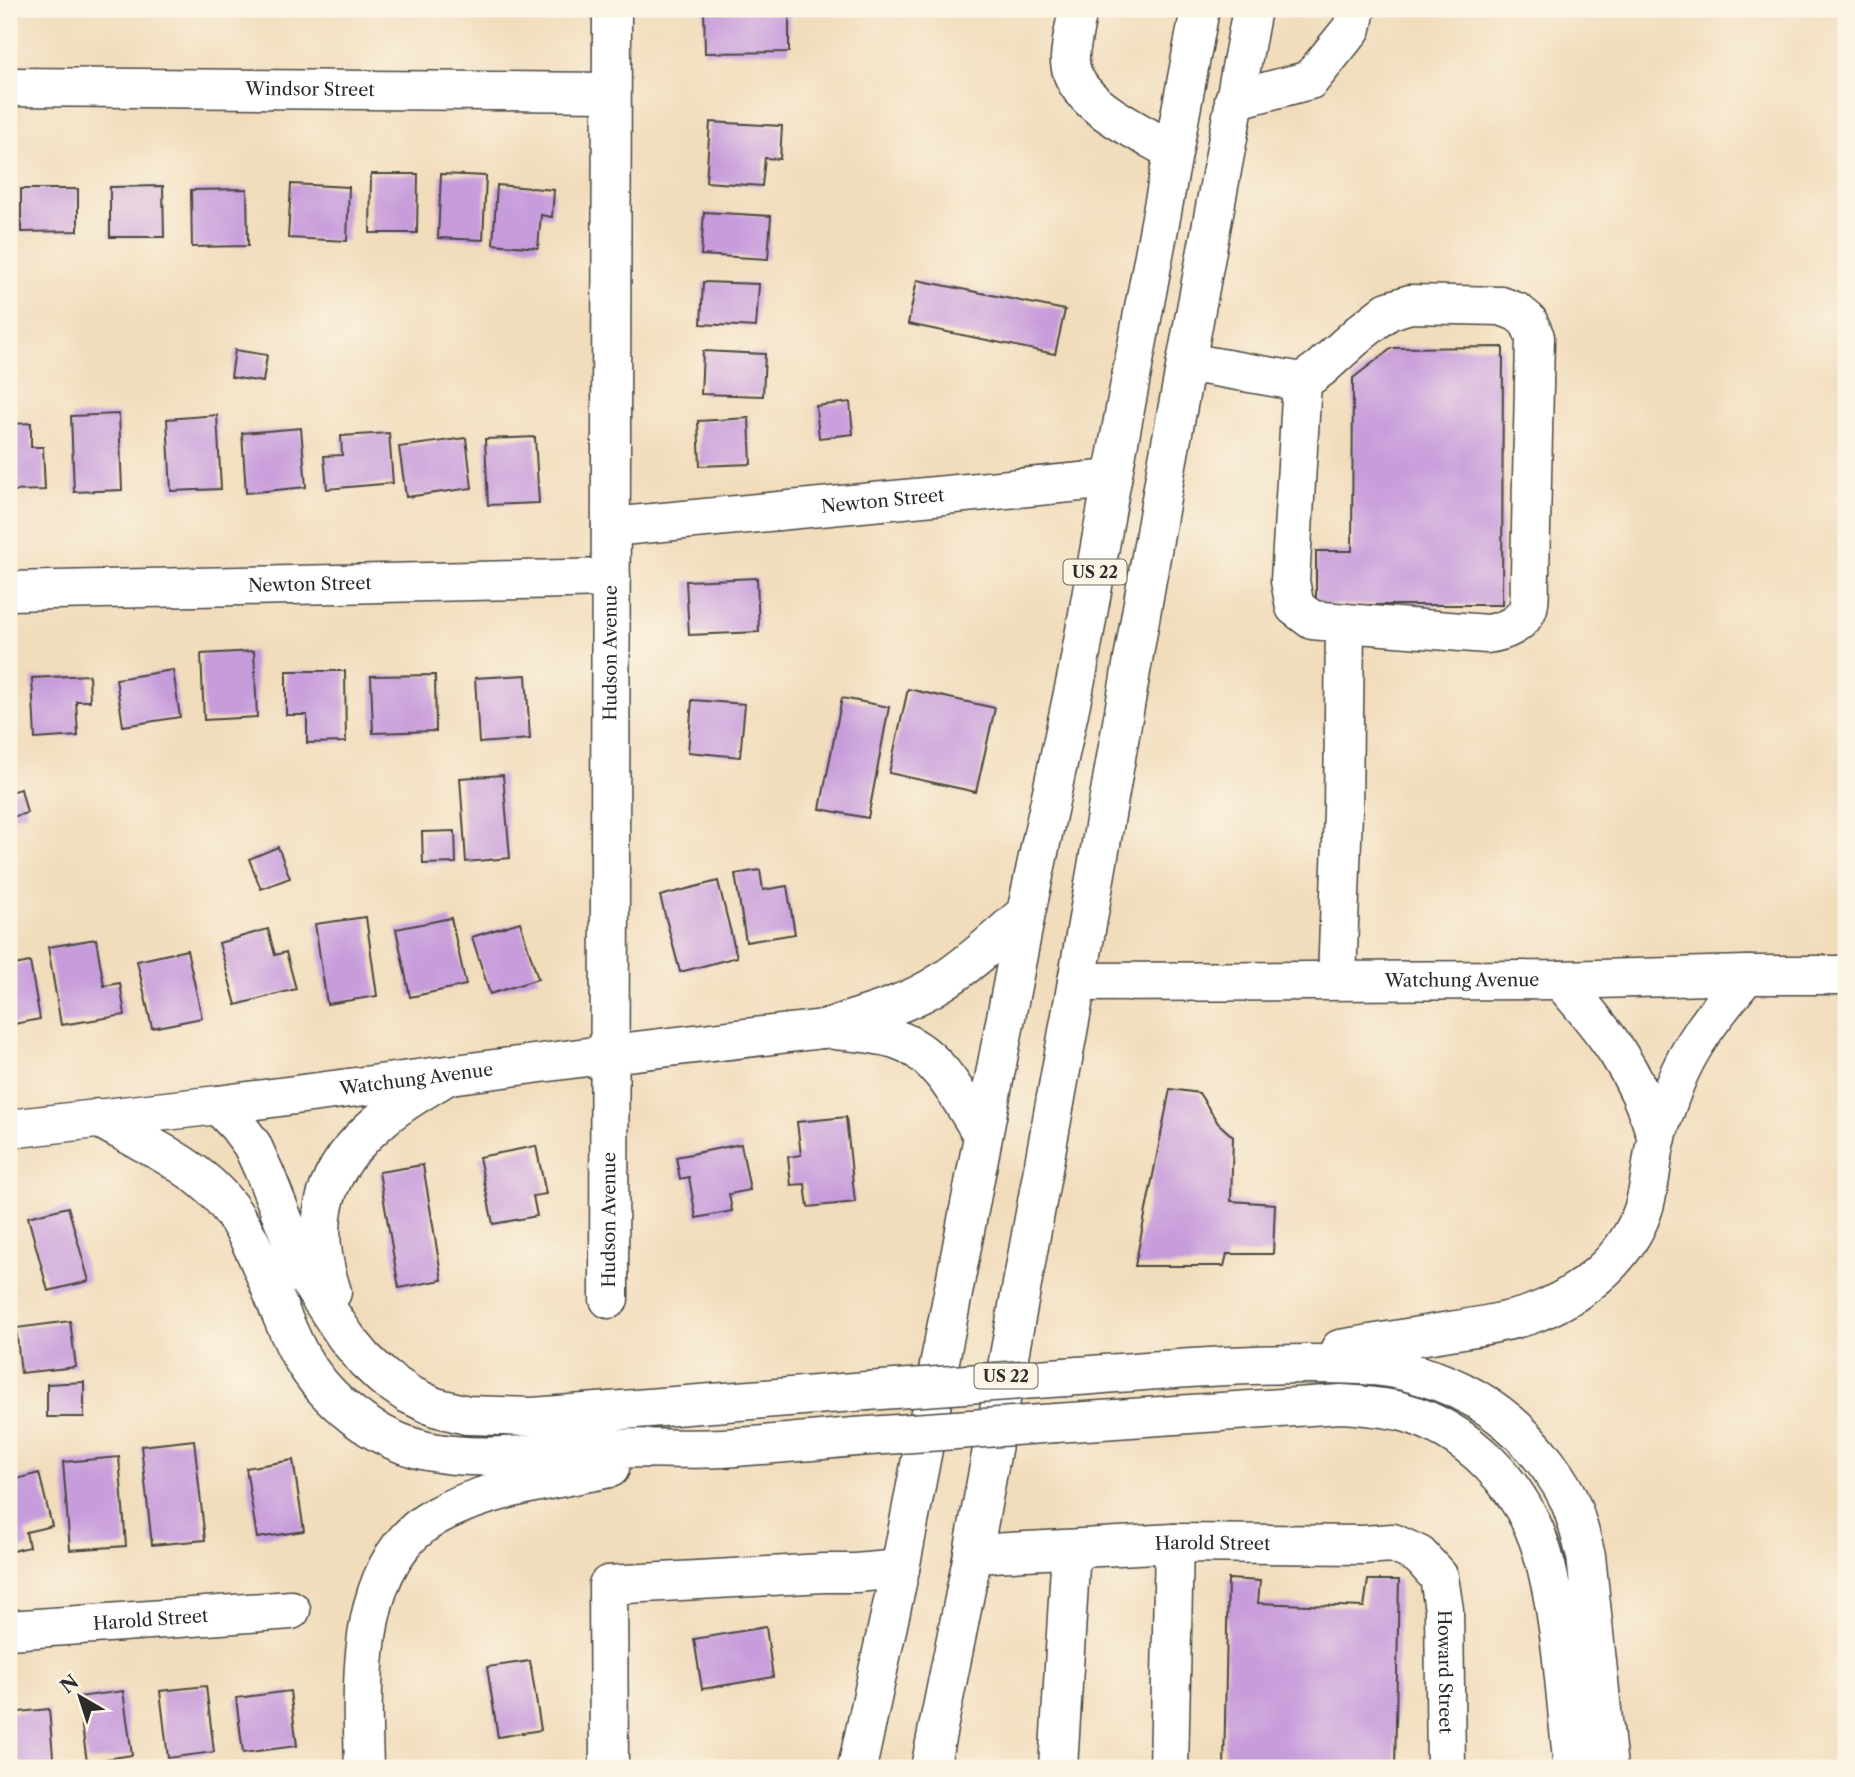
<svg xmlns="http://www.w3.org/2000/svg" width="1855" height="1777" font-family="'Libre Caslon Text',serif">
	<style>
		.building { fill: #c79cdb }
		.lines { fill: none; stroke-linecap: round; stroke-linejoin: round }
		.minor-casing { stroke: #494641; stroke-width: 41 }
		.major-casing { stroke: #494641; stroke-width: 41 }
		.highway-casing { stroke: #494641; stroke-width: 41 }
		.minor { stroke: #fff; stroke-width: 38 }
		.major { stroke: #fff; stroke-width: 38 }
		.highway { stroke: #fff; stroke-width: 38 }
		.major-bridge-casing { stroke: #494641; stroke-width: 41; stroke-linecap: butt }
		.major-bridge { stroke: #fff; stroke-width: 38 }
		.labels { text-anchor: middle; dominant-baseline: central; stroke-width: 5; stroke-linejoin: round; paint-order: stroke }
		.shield { fill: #fcf5e5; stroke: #6a6863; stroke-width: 2 }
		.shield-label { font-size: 16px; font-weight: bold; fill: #2b2b2b }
		.street-label { font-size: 18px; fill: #2b2b2b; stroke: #fcf5e5 }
	</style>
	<rect width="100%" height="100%" fill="#fcf5e5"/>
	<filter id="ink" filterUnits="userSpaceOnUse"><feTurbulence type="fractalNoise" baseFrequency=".0143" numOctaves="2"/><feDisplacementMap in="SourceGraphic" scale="14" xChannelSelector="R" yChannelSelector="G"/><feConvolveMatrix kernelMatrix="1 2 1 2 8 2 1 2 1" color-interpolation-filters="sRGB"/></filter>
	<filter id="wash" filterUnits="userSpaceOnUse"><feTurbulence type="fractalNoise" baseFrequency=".00686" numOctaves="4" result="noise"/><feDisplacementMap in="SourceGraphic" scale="28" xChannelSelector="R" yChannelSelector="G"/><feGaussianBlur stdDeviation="1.57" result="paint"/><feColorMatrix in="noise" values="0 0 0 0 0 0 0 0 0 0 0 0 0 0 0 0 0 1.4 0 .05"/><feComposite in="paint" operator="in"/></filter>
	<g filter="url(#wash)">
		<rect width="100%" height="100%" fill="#f1dcbb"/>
		<g id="blocks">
			<!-- building -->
			<path class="building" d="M704,9H789V52L705,53Z
				M710,122L782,126L780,159L765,158L762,186L706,182Z
				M371,174H418L417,233H370Z
				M441,174L486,176L483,240L438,238Z
				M291,184L349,187L347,241L288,238Z
				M497,185L554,190L552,217L541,215L538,248L493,244Z
				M163,186L164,237H110V187Z
				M21,189H78V231L21,232Z
				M247,189L248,246L192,247L191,190Z
				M704,212L771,216L768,259L701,255Z
				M917,280L1065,310L1055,354L908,324Z
				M703,282L759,284L756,327L701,324Z
				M1503,347L1502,605H1316V551H1352L1353,378L1392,348Z
				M235,350L267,355L263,382L231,377Z
				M703,351L765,354L763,396L701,394Z
				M850,402L853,434L819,438L816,406Z
				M119,414L122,490L74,492L71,416Z
				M217,415L221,489L171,491L167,419Z
				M749,418L751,464L700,466L698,421Z
				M31,423V447H43L45,490L9,491V424Z
				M301,428L306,487L246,493L242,433Z
				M389,433L393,483L327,489L324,456L342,455L341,436Z
				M535,437L539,503L488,505L485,439Z
				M466,438L472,488L406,497L399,447Z
				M757,578L759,632L689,635L686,581Z
				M254,651L257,717L204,720L201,654Z
				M173,670L180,717L123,726L116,679Z
				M286,671H345L346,742L307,743V715H286Z
				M89,675L90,701H76L78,736L35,739L32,678Z
				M435,675L436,731L373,733L371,676Z
				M526,675L530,739L479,743L475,678Z
				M908,689L995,708L976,792L889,773Z
				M842,698L889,707L868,818L820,809Z
				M692,700L745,704L740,757L688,752Z
				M503,775L510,858L466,862L460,778Z
				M21,789L27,813L9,818V792Z
				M455,831L456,863L423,864L422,832Z
				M278,847L290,878L261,889L249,859Z
				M760,870L763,890L787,886L795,934L746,942L735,874Z
				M718,881L737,957L680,972L660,896Z
				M366,917L377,996L327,1004L315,924Z
				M451,918L466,985L410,997L396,929Z
				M520,922L538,979L490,994L472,937Z
				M268,929L275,955L286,952L296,989L236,1005L219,943Z
				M96,939L104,986L120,983L125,1015L61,1025L48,947Z
				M187,950L202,1018L152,1028L137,961Z
				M30,962L40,1019L9,1025V966Z
				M1170,1089L1199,1093L1218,1123L1233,1137L1231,1201L1275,1204L1273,1254H1227L1224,1266H1135Z
				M846,1117L855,1202L808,1207L805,1184L791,1185L788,1157L801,1155L797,1122Z
				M741,1144L750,1190L729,1194L732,1211L696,1218L689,1177L680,1179L676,1157Z
				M536,1146L546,1194L533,1196L537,1216L493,1224L479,1157Z
				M423,1165L442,1280L399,1288L379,1172Z
				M68,1207L89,1281L48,1291L28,1217Z
				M70,1321L76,1367L21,1373L16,1328Z
				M84,1382V1417H47V1384Z
				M194,1440L205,1540L152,1545L141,1446Z
				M119,1457L126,1546L70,1550L63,1462Z
				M293,1460L304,1531L257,1538L246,1468Z
				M39,1473L52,1526L26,1532L29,1547L9,1552V1481Z
				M1228,1579L1260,1581L1258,1603L1364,1607L1368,1580H1399L1395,1768H1224Z
				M766,1627L773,1677L702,1689L694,1639Z
				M530,1661L541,1730L498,1737L487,1667Z
				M206,1686L214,1752L168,1758L160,1691Z
				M123,1691L132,1755L87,1762L78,1697Z
				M290,1691L297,1746L243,1753L236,1698Z
				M49,1709L54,1768H24V1763L9,1764V1713Z"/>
		</g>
	</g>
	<g filter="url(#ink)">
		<use href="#blocks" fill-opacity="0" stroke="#494641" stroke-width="2"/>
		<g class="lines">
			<defs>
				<g id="minor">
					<path d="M1078,9C1076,22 1069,50 1070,62C1073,104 1140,132 1173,151"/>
					<path id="s1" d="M9,87L610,92"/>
					<path d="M1234,100L1310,80L1352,28L1356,9"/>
					<path d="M1186,362L1302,382L1321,368L1361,332L1388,311L1410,304L1501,306L1517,312L1528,321L1535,337L1530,575C1529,585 1531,599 1528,608C1522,625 1502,632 1487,634L1345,623L1343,811L1337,980"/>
					<path d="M1302,382L1290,581L1295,607L1312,620L1345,623"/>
					<path id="s2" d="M611,527L1112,479"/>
					<path id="s3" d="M9,591L611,578"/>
					<path id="s4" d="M1077,982L1560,980L1747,975"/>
					<path id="s5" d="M218,1105L610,1054L823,1029"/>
					<path id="s6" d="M609,1299L612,9"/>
					<path id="s7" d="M973,1554L1174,1543L1363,1545L1393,1543L1419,1555L1439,1577L1444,1610L1446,1768"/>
					<path id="s8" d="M9,1630L291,1610"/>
					<path d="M609,1768L608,1585L824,1573H856L900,1569"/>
					<path d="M1058,1768L1071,1549"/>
					<path d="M1169,1768L1174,1543"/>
				</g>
				<path id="major" d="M1560,980C1606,1032 1636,1070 1657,1138
					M98,1118C134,1138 181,1159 211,1187C258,1231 270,1300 300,1355C326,1401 375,1440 427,1451C484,1463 545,1452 602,1449C642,1447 683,1450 723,1448C767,1445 811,1441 855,1437
					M9,1129L218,1105L238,1126L252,1145L266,1176L306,1277L346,1337L365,1360L383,1377L408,1394L435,1407L467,1415L533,1417L867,1391
					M332,1292C308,1220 323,1169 381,1120C401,1102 426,1089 448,1075
					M1340,1349C1377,1343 1414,1337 1450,1331C1477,1327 1503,1323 1529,1315C1578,1298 1626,1260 1643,1210C1651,1186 1651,1160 1657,1136C1662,1119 1668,1102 1674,1086C1690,1043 1719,1009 1747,975H1846
					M1065,1377C1146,1371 1227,1364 1309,1364C1345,1364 1384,1364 1419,1375C1471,1390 1515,1420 1547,1464C1555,1475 1564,1488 1569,1500C1577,1518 1581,1538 1586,1556L1608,1768
					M1056,1423L1341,1404C1361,1405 1380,1407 1400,1411C1468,1429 1522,1485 1542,1551C1562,1618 1565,1699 1573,1768
					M364,1768C362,1687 353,1562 436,1516C487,1488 553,1480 610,1468"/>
				<path id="highway" d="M823,1029C863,1016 907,1005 943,981C973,962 999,936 1026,913
					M835,1030C855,1032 876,1033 895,1039C938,1052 960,1099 982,1134
					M857,1768L900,1569L1026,913L1078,670L1112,479L1200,9
					M930,1768L973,1554L1077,982L1166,470L1252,9"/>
			</defs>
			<!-- minor casing -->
			<use href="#minor" class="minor-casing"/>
			<!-- major casing -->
			<use href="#major" class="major-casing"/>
			<!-- highway casing -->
			<use href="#highway" class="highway-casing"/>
			<!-- minor -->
			<use href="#minor" class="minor"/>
			<!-- major -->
			<use href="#major" class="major"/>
			<!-- highway -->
			<use href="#highway" class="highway"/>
			<defs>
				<path id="major-bridge" d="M867,1391L1065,1377
					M855,1437L1056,1423"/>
			</defs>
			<!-- major-bridge casing -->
			<use href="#major-bridge" class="major-bridge-casing"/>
			<!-- major-bridge -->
			<use href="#major-bridge" class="major-bridge"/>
		</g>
	</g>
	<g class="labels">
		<!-- shield labels -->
		<g class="shield">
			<rect x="1063.5" y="559.5" width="63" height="25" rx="5"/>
			<rect x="974.5" y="1363.5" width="63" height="25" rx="5"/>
		</g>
		<g class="shield-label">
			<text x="1095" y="572">US 22</text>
			<text x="1006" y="1376">US 22</text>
		</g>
		<!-- street labels -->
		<g class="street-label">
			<text stroke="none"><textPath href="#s1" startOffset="301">Windsor Street</textPath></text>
			<text stroke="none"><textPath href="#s2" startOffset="273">Newton Street</textPath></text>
			<text stroke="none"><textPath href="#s3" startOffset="301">Newton Street</textPath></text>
			<text stroke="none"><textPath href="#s6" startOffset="646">Hudson Avenue</textPath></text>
			<text stroke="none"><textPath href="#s4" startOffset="385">Watchung Avenue</textPath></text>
			<text stroke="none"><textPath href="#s5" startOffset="200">Watchung Avenue</textPath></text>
			<text stroke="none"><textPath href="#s6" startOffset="79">Hudson Avenue</textPath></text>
			<text stroke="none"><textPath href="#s7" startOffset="240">Harold Street</textPath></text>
			<text stroke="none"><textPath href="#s8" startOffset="142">Harold Street</textPath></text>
			<text stroke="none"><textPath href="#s7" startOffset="574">Howard Street</textPath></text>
		</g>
	</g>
	<!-- margin -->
	<rect width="1855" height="1777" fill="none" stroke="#fcf5e5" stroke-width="35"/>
	<!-- north arrow -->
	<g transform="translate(80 1697) rotate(321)" stroke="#fcf5e5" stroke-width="5" paint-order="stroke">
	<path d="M0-5L12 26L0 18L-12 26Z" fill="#2b2b2b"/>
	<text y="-10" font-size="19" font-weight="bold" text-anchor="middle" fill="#2b2b2b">N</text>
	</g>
</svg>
